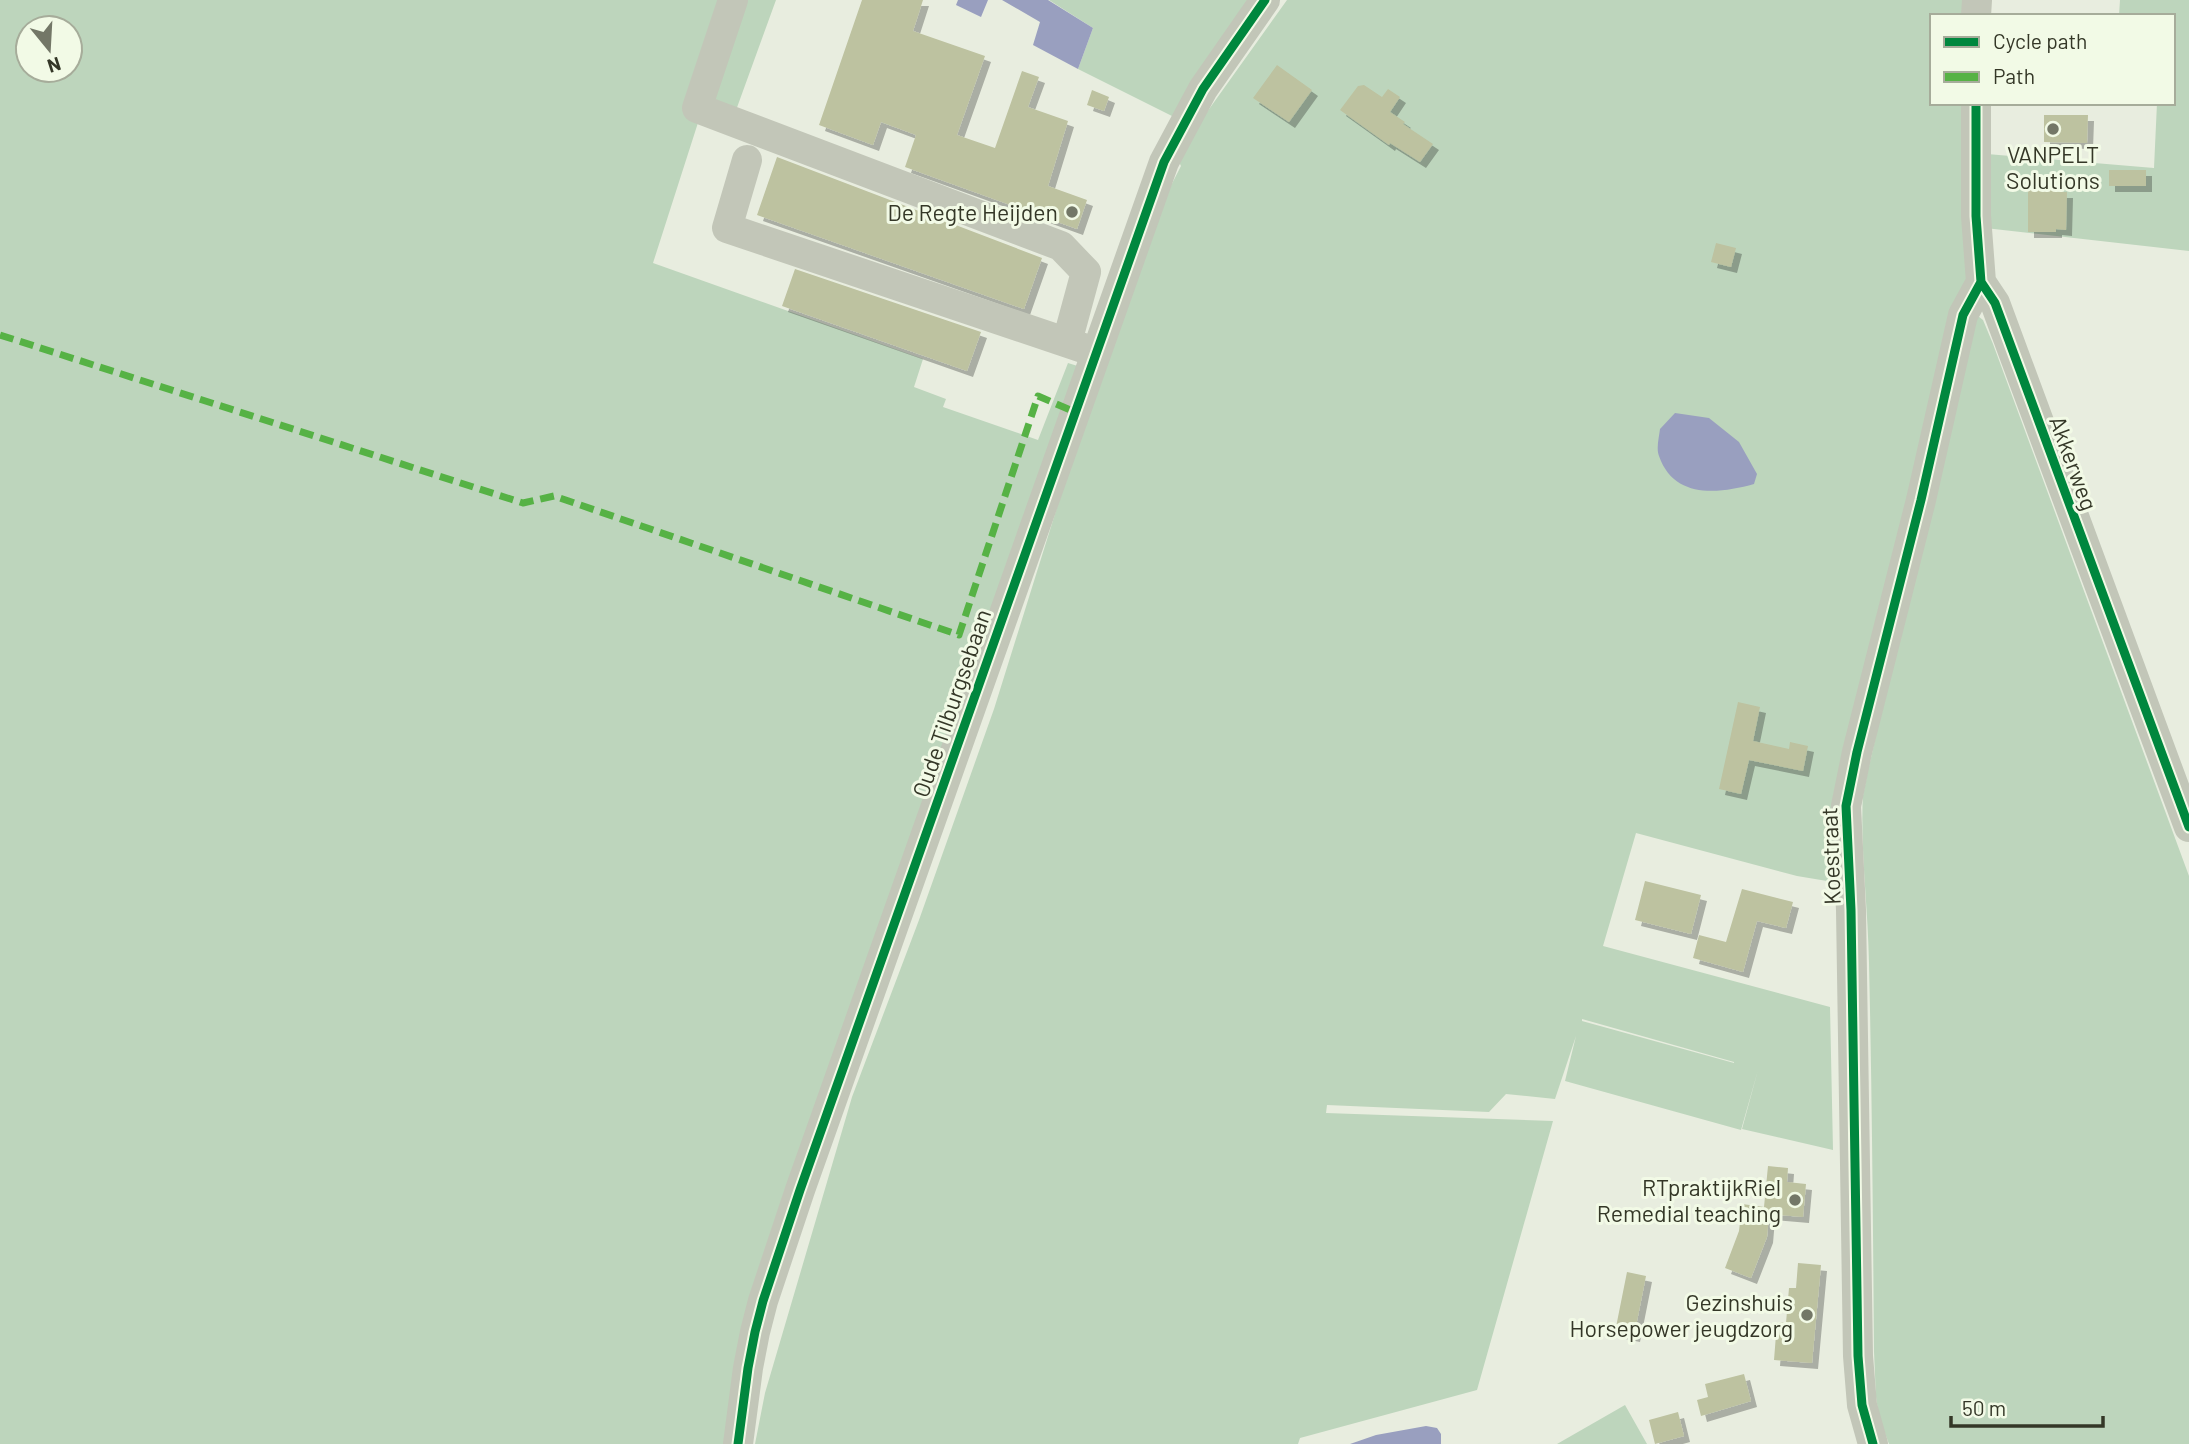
<svg xmlns="http://www.w3.org/2000/svg" width="2189" height="1444" font-family="Barlow,sans-serif">
	<style>
		.green { fill: #bdd5bc; fill-rule: evenodd }
		.water { fill: #999fbf }
		.building { fill: #bdc2a0; filter: url(#shadow) }
		.lines { fill: none; stroke-linecap: round; stroke-linejoin: round }
		.minor { stroke: #c2c6b8; stroke-width: 30 }
		.quiet { stroke: #56b245; stroke-width: 7; stroke-dasharray: 14 7; stroke-linecap: butt }
		.cycleway-casing { stroke: #f2fae6; stroke-width: 13 }
		.cycleway { stroke: #00873e; stroke-width: 9 }
		.poi-dot { fill: #737767; stroke: #f2fae6; stroke-width: 2.5 }
		.labels { text-anchor: middle; dominant-baseline: central; stroke-width: 6; stroke-linejoin: round; paint-order: stroke }
		.poi-label { font-size: 23px; fill: #343727; stroke: #f2fae6; text-anchor: end }
		.street-label { font-size: 23px; fill: #343727; stroke: #f2fae6 }
	</style>
	<defs>
		<filter id="shadow"><feDropShadow dx="6" dy="6" stdDeviation="0" flood-color="#0004"/></filter>
	</defs>
	<rect width="100%" height="100%" fill="#e8eddf"/>
	<!-- green -->
	<path class="green" d="M0,0H776L735,113L704,104L653,263L923,359L914,387L946,399L943,407L1038,440L1068,363L1084,368L776,1243L734,1444H0ZM28,28H70V70H28Z
		M1049,0H1260L1180,120L1078,69L1093,28Z
		M1287,0H1967V16H1932V103H1967L1969,274L1845,884L1797,876L1636,833L1603,946L1830,1007L1833,1150L1742,1129L1758,1070L1741,1130L1565,1081L1576,1036L1555,1099L1506,1094L1489,1112L1327,1105L1326,1113L1553,1121L1477,1390L1300,1438L1298,1444H755L765,1393L852,1097L919,920L994,709L1100,370L1157,213L1181,166L1179,162L1192,133ZM1582,1019L1734,1062V1063L1582,1021Z
		M2120,0H2189V251L1985,228L1987,154L2154,168L2157,103H2173V16H2119Z
		M1978,316L1983,320L1993,344L2189,876V1444H1889L1879,1417L1876,1397L1874,1352C1873,1222 1872,1093 1869,963C1868,906 1860,849 1863,793L1970,320Z
		M1625,1405L1647,1444H1557Z"/>
	<!-- water -->
	<path class="water" d="M958,0H988L981,17L956,5Z
		M1002,0H1048L1093,28L1078,69L1033,45L1040,22Z
		M1675,413L1709,418L1739,442L1757,474L1754,484C1718,494 1674,499 1659,456C1656,449 1659,437 1660,429Z
		M1426,1426L1437,1428L1441,1434V1444H1350L1376,1435Z"/>
	<!-- building -->
	<path class="building" d="M862,0H923L913,31L985,56L957,135L995,148L1022,71L1039,77L1028,107L1068,121L1048,186L1087,200L1077,229L905,167L916,135L881,122L873,145L819,125Z
		M1277,65L1312,90L1289,122L1253,98Z
		M1364,85L1382,97L1388,89L1400,97L1390,112L1405,122L1403,124L1433,144L1420,162L1390,143L1389,145L1340,110L1358,86Z
		M1092,90L1109,97L1104,111L1087,105Z
		M2044,115H2088L2087,143L2044,142Z
		M777,157L1042,258L1024,309L757,215Z
		M2109,170H2146V186H2109Z
		M2028,190H2056V192H2067L2066,230L2056,229V232H2028Z
		M1716,243L1736,248L1731,267L1711,262Z
		M795,269L981,332L967,371L782,306Z
		M1738,702L1760,707L1753,741L1789,749L1790,742L1808,746L1803,771L1749,760L1741,794L1719,789Z
		M1645,881L1701,895L1691,934L1635,920Z
		M1742,889L1793,902L1786,928L1757,921L1743,972L1693,958L1699,935L1726,942Z
		M1768,1166L1788,1168L1787,1182L1806,1184L1803,1217L1769,1214L1767,1237L1751,1278L1725,1268L1739,1231L1742,1204L1764,1207Z
		M1798,1263L1821,1265L1812,1363L1774,1360L1777,1322L1786,1323L1789,1288H1796Z
		M1627,1272L1646,1276L1634,1336L1615,1332Z
		M1744,1374L1751,1401L1701,1416L1697,1400L1708,1397L1705,1384Z
		M1678,1412L1684,1436L1655,1444L1649,1420Z"/>
	<g class="lines">
		<!-- minor -->
		<path class="minor" d="M733,0L697,108L1061,246L1086,272L1067,342
			M1976,16L1977,0
			M1976,103V216L1981,282L1995,303L2189,827
			M747,160L727,228L1086,349
			M738,1444L748,1368L755,1332L763,1301L800,1190L1164,162L1203,89L1265,0
			M1873,1444L1862,1405L1858,1356L1851,910L1846,806L1857,752L1921,500L1963,315L1981,282"/>
		<!-- quiet -->
		<path class="quiet" d="M0,335L523,503L554,496L959,635L1038,396L1075,412"/>
		<defs>
			<path id="cycleway" d="M1976,103V216L1981,282L1995,303L2189,827
				M738,1444L748,1368L755,1332L763,1301L800,1190L1164,162L1203,89L1265,0
				M1873,1444L1862,1405L1858,1356L1851,910L1846,806L1857,752L1921,500L1963,315L1981,282"/>
		</defs>
		<!-- cycleway casing -->
		<use href="#cycleway" class="cycleway-casing"/>
		<!-- cycleway -->
		<use href="#cycleway" class="cycleway"/>
	</g>
	<!-- markers -->
	<g class="poi-dot">
		<circle cx="2053" cy="129" r="7"/>
		<circle cx="1072" cy="212" r="7"/>
		<circle cx="1795" cy="1200" r="7"/>
		<circle cx="1807" cy="1315" r="7"/>
	</g>
	<g class="labels">
		<!-- poi labels -->
		<g class="poi-label">
			<text x="2053" y="154" text-anchor="middle">VANPELT<tspan x="2053" dy="26">Solutions</tspan></text>
			<text x="1058" y="212">De Regte Heijden</text>
			<text x="1781" y="1187">RTpraktijkRiel<tspan x="1781" dy="26">Remedial teaching</tspan></text>
			<text x="1793" y="1302">Gezinshuis<tspan x="1793" dy="26">Horsepower jeugdzorg</tspan></text>
		</g>
		<!-- street labels -->
		<g class="street-label">
			<text transform="translate(2074 463) rotate(70)">Akkerweg</text>
			<text transform="translate(951 703) rotate(-71)">Oude Tilburgsebaan</text>
			<text transform="translate(1830 856) rotate(-92)">Koestraat</text>
		</g>
	</g>
	<!-- legend -->
	<rect x="1930" y="14" width="245" height="91" fill="#f2fae6" stroke="#a6ac9a" stroke-width="2"/>
	<rect x="1944" y="37" width="35" height="10" fill="#00873e" stroke="#a6ac9a" stroke-width="2"/>
	<text x="1993" y="49" font-size="21" fill="#343727">Cycle path</text>
	<rect x="1944" y="72" width="35" height="10" fill="#56b245" stroke="#a6ac9a" stroke-width="2"/>
	<text x="1993" y="84" font-size="21" fill="#343727">Path</text>
	<!-- north arrow -->
	<g transform="translate(49 49) rotate(162)"><circle r="33" fill="#f2fae6" stroke="#a6ac9a" stroke-width="2"/>
	<path d="M0-5L12 26L0 18L-12 26Z" fill="#737767"/>
	<text y="-10" font-size="19" font-weight="bold" text-anchor="middle" fill="#343727">N</text>
	</g>
	<!-- scale -->
	<path d="M1951 1416v10h152v-10" fill="none" stroke="#343727" stroke-width="3.5"/>
	<text x="1962" y="1416" font-size="21" fill="#343727" stroke="#f2fae6" stroke-width="5" paint-order="stroke">50 m</text>
</svg>
